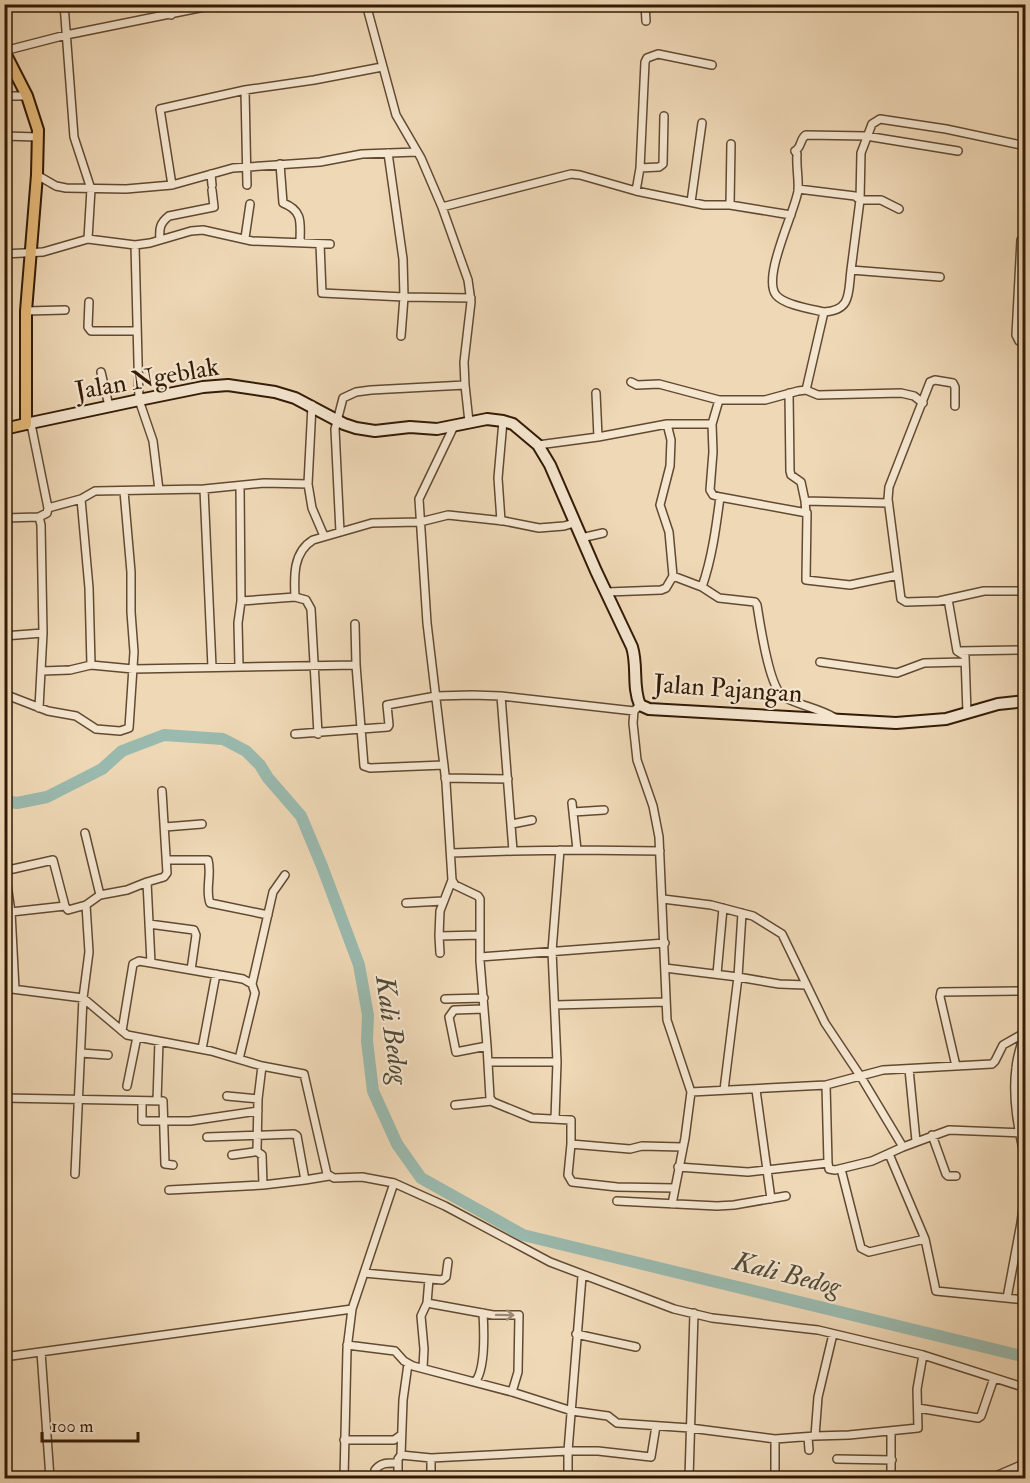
<svg xmlns="http://www.w3.org/2000/svg" width="1030" height="1483" font-family="'IM FELL Double Pica',serif">
	<style>
		.lines { fill: none; stroke-linecap: round; stroke-linejoin: round }
		.river { stroke: #9abaaf; stroke-width: 12 }
		.street-casing { stroke: #614a31; stroke-width: 10 }
		.secondary-casing { stroke: #321a05; stroke-width: 14 }
		.primary-casing { stroke: #321a05; stroke-width: 14 }
		.street { stroke: #f5e6d0; stroke-width: 7 }
		.secondary { stroke: #f5e6d0; stroke-width: 10 }
		.primary { stroke: #e8bc7b; stroke-width: 10 }
		.oneway { stroke: #9d8a75 }
		.labels { text-anchor: middle; dominant-baseline: central; stroke-width: 4.5; stroke-linejoin: round; paint-order: stroke }
		.street-label { font-size: 26px; fill: #321a05; stroke: #f5e6d0 }
		.water-label { font-size: 27px; font-style: italic; fill: #514a38; stroke: #f5e6d0 }
	</style>
	<rect width="100%" height="100%" fill="#efd8b6"/>
	<filter id="stains"><feTurbulence type="fractalNoise" baseFrequency=".00333" numOctaves="4"/><feColorMatrix values="0 0 0 0 .2 0 0 0 0 .09 0 0 0 0 .02 0 0 0 .5 -.17"/></filter>
	<radialGradient id="worn" r=".72"><stop offset=".6" stop-color="#630" stop-opacity="0"/><stop offset="1" stop-color="#630" stop-opacity=".3"/></radialGradient>
	<g class="lines">
		<!-- river -->
		<path class="river" d="M4,801L17,803L47,797L102,769L122,751L164,735L223,739L246,751L260,765L268,778L301,816L322,866L359,965L368,1015L367,1041L373,1091L397,1144L421,1178L523,1235L1026,1357"/>
		<defs>
			<path id="street" d="M64,4L74,137L91,189L88,239L135,245L150,243L191,231L203,230L252,241L330,244
				M170,4L171,15
				M366,4L396,115L421,158L442,207L468,280L471,302L464,362L465,385L469,422
				M645,4L646,21
				M4,51L66,35L219,4
				M382,67L314,80L245,90L160,109L172,185L233,168L320,162L362,154L417,152
				M245,90L247,185
				M4,96H27
				M4,136L38,137
				M280,164L283,203C304,211 300,224 300,243
				M640,168L645,62L647,58L658,54L712,65
				M211,174L212,185
				M37,175L56,186L66,188L126,189L172,185
				M798,189L855,196L860,200H881L899,209
				M636,191L640,168L659,167L663,164L664,116
				M691,202L702,123
				M730,205L731,144
				M442,207L571,174L580,175L636,191L704,205H730L791,215
				M245,238L250,204
				M160,240C159,228 160,223 169,216L214,207L212,190
				M1021,240L1016,335L1019,341L1026,343
				M320,244L322,293L404,297L403,259L388,153
				M135,245L139,400L153,441L159,490
				M4,254L43,252L88,239
				M851,270L860,200L861,153L872,124L880,119L946,129L1026,146
				M89,302L88,327L91,331H137
				M26,311L65,310
				M824,312C852,310 848,293 851,270L940,277
				M401,336L404,297L471,298
				M101,372L109,406
				M631,382L637,385L659,384L719,400H765L798,391L806,390L818,395L901,393L914,396L923,403
				M806,390L824,312C811,309 784,305 776,295C762,277 794,214 798,191C799,179 796,166 797,154L795,151C802,147 800,138 806,135L866,136L958,151
				M789,393L790,471L791,475L801,482L805,501
				M955,406V387L953,383L935,380L930,382L889,487L888,499L901,599L906,602L939,601L984,591H1026
				M31,424L48,508
				M667,424L671,440L670,466L660,505L669,532L673,576
				M712,424L719,400
				M454,426L419,499L427,623L446,783L452,880L455,885L478,896L480,899V961L487,1046
				M598,437L667,424H712L713,452L710,490L713,495L720,497
				M538,445L598,437L596,393
				M308,484L312,508L324,536
				M240,486L241,601
				M204,489L212,667
				M81,499L89,588L91,665L133,669L356,665L364,766L370,768L444,765
				M806,513L805,501L888,503
				M39,517L47,513L48,508L81,499L95,491L204,489L264,483L308,484L312,405
				M4,518L39,517L41,525L43,633L39,708
				M501,521L498,478L503,421
				M340,532L335,429L343,398L356,392L371,390L465,385
				M581,538L603,533
				M702,587C712,558 716,528 720,497L807,513L806,580L850,585L898,575
				M607,592L661,590L666,588L673,576L702,587L719,598L755,602L757,605C760,623 769,689 784,697C800,706 819,708 835,718
				M948,599L957,651L965,656L967,713
				M355,624L356,665
				M4,636L43,633
				M959,651L1026,650
				M820,662L897,673L924,663L964,662
				M239,666L238,623L241,601L295,597
				M42,671L70,670L91,665
				M4,694L48,711L76,716L96,729L120,731L129,728L134,652L131,612V572L124,491
				M501,696L513,851L577,850
				M640,705L634,711L633,723L637,760L653,806L659,837L667,1020L691,1092L685,1138L672,1204
				M295,734L388,727L389,725L387,705L436,696L472,695L501,696L634,711
				M318,734L311,609L306,600L295,597C294,576 293,552 313,540L372,523L420,522L448,515L504,521L539,528L564,526L574,523
				M445,778L508,779
				M572,803L577,850L660,851
				M573,812L604,810
				M512,824L532,820
				M165,827L202,824
				M85,833L100,895
				M451,853L513,851
				M167,860H208C212,874 205,890 210,903L268,915
				M4,871L53,860L65,906L11,912L15,989
				M5,871L11,912
				M452,880L440,911L439,936L480,935
				M663,899L711,905L753,916L782,934L825,1023L861,1077L903,1147L949,1130L1026,1133
				M406,903L443,901
				M65,906L68,910L86,905
				M742,913L738,977L779,984L806,985
				M149,924L194,930L196,935L191,970
				M439,936L440,953
				M480,957L665,943
				M151,963L243,979L252,984L255,993L239,1059
				M665,968L738,977L724,1090
				M717,974L723,908
				M252,984L273,892L285,875
				M4,988L83,998L127,1035L211,1051L262,1066L304,1074L327,1174L334,1178L362,1177L394,1183L352,1309L347,1349L344,1478
				M445,999L484,998
				M555,1005L666,1002
				M484,1009L454,1010L449,1017L456,1052L487,1046L490,1098L493,1102L532,1118L571,1120V1144L630,1149L642,1146L682,1147
				M122,1031L133,964L139,961L151,963L147,882L164,877L167,873L162,791
				M1025,1031C1022,1043 1017,1055 1016,1068C1012,1098 1018,1131 1026,1161
				M202,1049L216,974
				M81,1053L108,1055
				M488,1062H557
				M956,1066L940,997L941,992L1026,991
				M909,1069L916,1141
				M127,1086L137,1037
				M756,1090L771,1199
				M691,1092L826,1085L883,1070L992,1064L995,1061L1003,1045L1026,1032
				M227,1096L258,1099
				M4,1098L163,1101L165,1164L173,1165
				M142,1101V1121H190L258,1111
				M157,1101L159,1041
				M455,1105L492,1101
				M555,1119L557,1062L552,951L560,850
				M932,1135L946,1174L948,1176H956
				M207,1137L294,1134L297,1136L305,1180L329,1176
				M571,1144L568,1175L572,1182L617,1187L674,1188
				M256,1151L262,1155L263,1185
				M889,1154L925,1239L936,1291L1026,1300
				M232,1155L254,1152L257,1150L258,1099L262,1066
				M828,1163L829,1169L835,1170L872,1161L903,1147
				M678,1167L748,1172L828,1163L826,1085
				M841,1169L861,1248L869,1252L925,1239
				M75,1174L83,998L89,952L86,905L100,895L127,890L147,882
				M394,1183L445,1206L550,1262L674,1309L712,1318L818,1330L923,1355L1026,1388
				M169,1190L263,1185L305,1180
				M617,1201L717,1206L734,1205L786,1196
				M364,1273L442,1280L446,1277L448,1262
				M1007,1298L1021,1223L1026,1185
				M427,1303L493,1315H519L518,1372L512,1392
				M576,1334L636,1347
				M833,1334L818,1397L815,1436L849,1435L918,1428L917,1389L923,1355
				M347,1345L395,1351L404,1361L413,1366L512,1392L572,1411L608,1416L617,1423L690,1428L775,1439V1478
				M41,1352L50,1478
				M4,1357L352,1309
				M423,1368L424,1349L421,1316L427,1303L429,1279
				M475,1382C486,1369 484,1330 483,1313
				M918,1408L978,1418L981,1416L994,1378
				M891,1431V1478
				M808,1437L809,1450
				M775,1439L815,1436
				M344,1440H394L401,1435
				M401,1455L431,1458
				M837,1459L892,1460
				M375,1478V1470C381,1462 388,1463 398,1463
				M398,1478V1459L401,1455L403,1400L408,1364
				M431,1478V1458L568,1451H598L651,1457L656,1426
				M568,1478V1451L582,1276
				M689,1478L694,1313
				M991,1478L1026,1463"/>
			<path id="secondary" d="M26,424L139,400L203,387L228,385L275,392L295,398L344,424L356,428L375,431L410,427L437,429L487,419L503,421L513,424L538,445L550,465L596,571L632,647C638,666 632,687 640,705L649,709L896,723L946,719L998,704L1026,701"/>
			<path id="primary" d="M4,51L27,96L38,130L37,175L26,311V424L4,429"/>
		</defs>
		<!-- street casing -->
		<use href="#street" class="street-casing"/>
		<!-- secondary casing -->
		<use href="#secondary" class="secondary-casing"/>
		<!-- primary casing -->
		<use href="#primary" class="primary-casing"/>
		<!-- street -->
		<use href="#street" class="street"/>
		<!-- secondary -->
		<use href="#secondary" class="secondary"/>
		<!-- primary -->
		<use href="#primary" class="primary"/>
	</g>
	<!-- one-way arrows -->
	<defs><path id="oneway-shaft" d="M-6 0H5M1.5-3L5.5 0L1.5 3" fill="none" stroke-width="1.6" stroke-linecap="round" stroke-linejoin="round" transform="scale(1.5)"/></defs>
	<use class="oneway" href="#oneway-shaft" transform="translate(505 1315) rotate(1)"/>
	<g class="labels">
		<!-- street labels -->
		<g class="street-label">
			<text transform="translate(147 379) rotate(-10)">Jalan Ngeblak</text>
			<text transform="translate(728 689) rotate(4)">Jalan Pajangan</text>
		</g>
		<!-- water labels -->
		<g class="water-label">
			<text transform="translate(392 1030) rotate(82)">Kali Bedog</text>
			<text transform="translate(787 1274) rotate(14)">Kali Bedog</text>
		</g>
	</g>
	<!-- margin -->
	<rect width="1030" height="1483" fill="none" stroke="#efd8b6" stroke-width="24"/>
	<rect x="6" y="6" width="1018" height="1471" fill="none" stroke="#321a05" stroke-width="3"/>
	<rect x="12" y="12" width="1006" height="1459" fill="none" stroke="#321a05" stroke-width="1.5"/>
	<!-- scale -->
	<path d="M42 1432v9h96v-9" fill="none" stroke="#321a05" stroke-width="3"/>
	<text x="51" y="1432" font-size="18" fill="#321a05" stroke="#f5e6d0" stroke-width="4.5" paint-order="stroke">100 m</text>
	<rect width="100%" height="100%" filter="url(#stains)"/>
	<rect width="100%" height="100%" fill="url(#worn)"/>
</svg>
